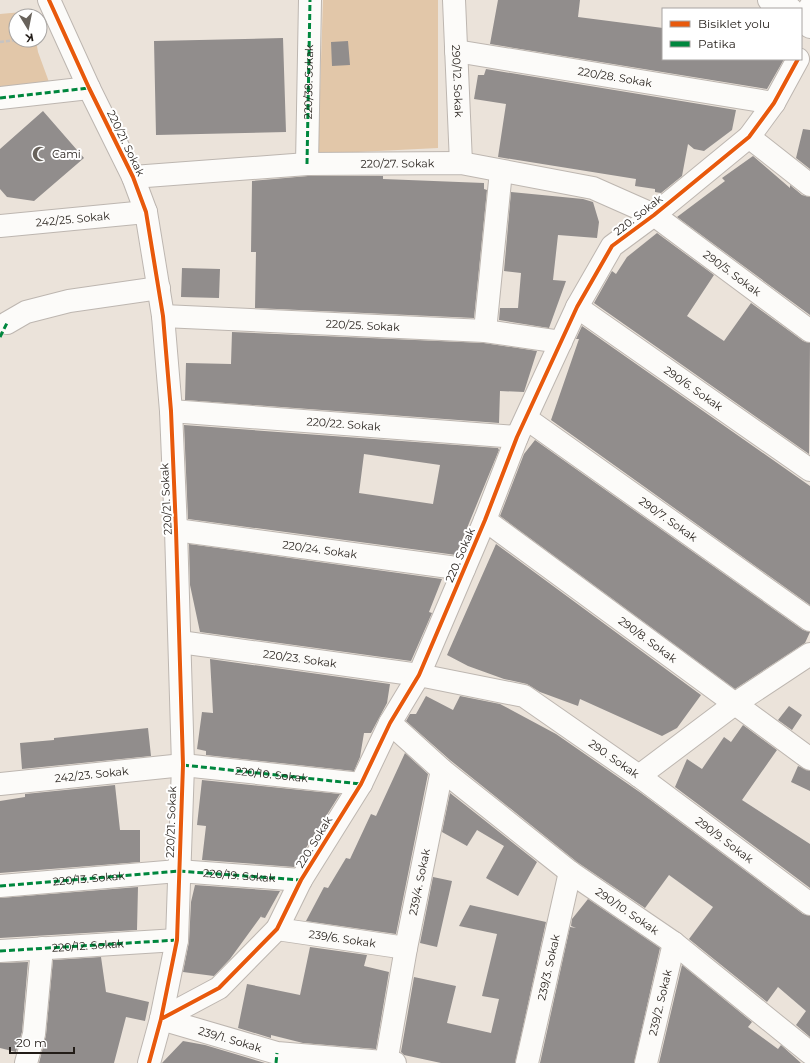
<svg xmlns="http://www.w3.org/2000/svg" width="810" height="1063" font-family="Montserrat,sans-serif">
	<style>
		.green { fill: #e2c7a9 }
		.building { fill: #918d8c; fill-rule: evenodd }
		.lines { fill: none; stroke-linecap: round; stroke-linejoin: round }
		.minor-casing { stroke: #bdb6b0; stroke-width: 24 }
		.path { stroke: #c7c3c1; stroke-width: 2.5; stroke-dasharray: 4 2; stroke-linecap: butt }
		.minor { stroke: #fcfbf9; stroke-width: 22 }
		.quiet { stroke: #00873e; stroke-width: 3; stroke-dasharray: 6 3; stroke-linecap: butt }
		.cycleway-casing { stroke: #fff; stroke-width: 6 }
		.cycleway { stroke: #e8590c; stroke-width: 4 }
		.labels { text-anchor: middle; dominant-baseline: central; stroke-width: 4; stroke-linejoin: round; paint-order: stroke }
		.street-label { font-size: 11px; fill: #221c17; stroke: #fff }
		.poi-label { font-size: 11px; fill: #221c17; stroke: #fff; text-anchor: start }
	</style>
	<rect width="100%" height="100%" fill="#ebe3da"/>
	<!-- green -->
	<path class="green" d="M323,0H438V148L318,154Z
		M33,11L34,16H16V40H36L38,52L49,82L0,87V14Z"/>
	<!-- building -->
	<path class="building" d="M498,0H580L578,17L663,28V59H783V61L767,89L490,44Z
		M283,38L286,132L156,135L154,41Z
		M348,41L350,65L332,66L331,42Z
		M486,69L736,110L732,130L704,151L694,149L688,144L682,176L661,193L655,192V189L635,186L636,179L498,157L506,104L474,99L478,75H484Z
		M43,111L84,158L34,201L7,197L0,189V149Z
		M803,129L810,130V169L796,158Z
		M753,156L790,188V185L802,195L810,197V315L677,217L725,181L722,178Z
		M308,176H383V179L484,183V189L487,190L474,318L255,308L256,252H251L252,181Z
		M511,192L583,199L593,202L599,222L597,238L558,235L553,280L566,281L549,328L499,320L500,308H518L521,273L504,271Z
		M657,233L714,275L687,316L724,341L751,303L803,341L810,343L809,454L594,303L612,271L616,274L627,257Z
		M182,268L220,269L219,298L181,297Z
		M582,326L810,486V605L551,420L579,339H576Z
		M232,332L484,343L537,351L524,392L500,391L499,423L185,400L186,363L231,364Z
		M184,425L498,448L499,450L456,555L188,519ZM364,454L440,465L433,504L359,493Z
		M535,440L803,630L810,632L805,643L735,689L500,516L524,454Z
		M189,544L442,579L429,612L432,613L411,661L200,632L190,585Z
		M496,544L701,695L677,728L662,736L580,699L578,706L540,692L527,684L504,679L468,666L447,655Z
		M210,659L390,684L387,703L371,733H364L360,757L354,771L206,755V751L197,749L202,712L213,713Z
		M426,696L453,710L460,696L500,704L556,734L641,793L803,914L810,916V1037L796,1025L806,1011L778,987L767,1002L689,939L713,907L669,875L645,908L577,862L450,760L406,721L410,714H416Z
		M789,706L802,715L792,730L778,720Z
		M743,725L777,750L742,800L810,844V888L675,787L687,759L702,769L724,737L731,742Z
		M148,728L151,756L22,769L20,743L54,740V738Z
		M405,753L428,774L396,934L306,921L324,887L328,888L346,858L350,859L371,814L376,816Z
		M798,766L810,771V791L791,782Z
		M202,780L340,794L294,867L202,860L206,826L197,825Z
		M115,785L120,830H140V862L0,873V801L25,797V794Z
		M450,793L537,862L518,896L486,878L504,846L477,830L467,846L442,832Z
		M433,877L452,881L437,947L420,943Z
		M195,885L280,891L265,918L261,917L262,915L230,959L214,976L183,972L189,942L191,902Z
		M138,887L137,930L0,938V898Z
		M588,899L660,948L634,1063H540L570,927L576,928L571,926L572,919Z
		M470,905L546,922L515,1063H441L404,1055L401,1052L414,977L456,986L447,1023L491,1033L499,999L482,996L497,934L459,926Z
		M310,947L367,955L364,966L389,972L376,1049L303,1043L271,1035V1038L238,1028L247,984L300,995Z
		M101,957L106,992L149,1002L145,1021L126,1017L114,1063H39L46,1035L53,960Z
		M28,962L22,1032L16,1052L0,1048V963Z
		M682,965L752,1022L748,1027L778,1049L781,1045L801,1063H659Z
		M183,1041L205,1045L265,1063H162Z"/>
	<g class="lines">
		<defs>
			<g id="minor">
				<path d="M49,0L89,88L133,177L146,212L163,316L171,411L176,530L183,765L177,940L161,1019L149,1063"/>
				<path id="s1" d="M454,0L461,163"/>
				<path d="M769,0L791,9"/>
				<path d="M810,7L808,16L810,27"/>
				<path id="s2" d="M456,51L774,103"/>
				<path d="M0,98L89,88"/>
				<path d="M749,137L810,185"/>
				<path d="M307,164L310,0"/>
				<path id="s3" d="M133,177L307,164L461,163L593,188L654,215L810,331"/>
				<path id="s4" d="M0,226L146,212"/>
				<path id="s5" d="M577,307L810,470"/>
				<path id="s6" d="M163,316L485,331L561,342"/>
				<path d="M7,323L26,312L69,301L159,288"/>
				<path d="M485,331L501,171"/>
				<path id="s7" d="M171,411L517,437"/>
				<path id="s8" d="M527,419L810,620"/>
				<path id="s9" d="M485,520L810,759"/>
				<path id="s10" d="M176,530L464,569"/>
				<path id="s11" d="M180,642L419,675L524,696L639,776L810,904"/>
				<path id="s12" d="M442,770L570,872L674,943L810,1053"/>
				<path d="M639,776L736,703L810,654"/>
				<path id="s13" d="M0,784L183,765L361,784"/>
				<path d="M0,886L178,871L301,880"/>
				<path id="s14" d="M277,929L406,948"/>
				<path id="s15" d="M0,951L177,940"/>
				<path d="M161,1019L219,988L277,929L301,880L361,784L390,723L419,675L485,520L517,437L577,307L612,246L654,215L749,137L774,103L798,59"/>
				<path id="s16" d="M161,1019L277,1053L395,1063"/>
				<path d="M26,1063L34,1034L42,948"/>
				<path id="s17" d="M386,1063L406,948L442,770L390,723"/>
				<path id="s18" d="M527,1063L570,872"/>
				<path id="s19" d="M646,1063L674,943"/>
			</g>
		</defs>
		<!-- minor casing -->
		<use href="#minor" class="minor-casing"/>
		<!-- path -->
		<path class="path" d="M0,42L16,40"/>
		<!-- minor -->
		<use href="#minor" class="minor"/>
		<!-- quiet -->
		<g class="quiet">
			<path d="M0,98L89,88"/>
			<path id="s20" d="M307,164L310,0"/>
			<path d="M0,337L7,323"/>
			<path id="s21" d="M183,765L361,784"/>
			<path id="s22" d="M0,886L178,871L301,880"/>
			<path d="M0,951L177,940"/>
			<path d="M276,1063L277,1053"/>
		</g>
		<defs>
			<path id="cycleway" d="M49,0L89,88L133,177L146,212L163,316L171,411L176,530L183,765L177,940L161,1019L149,1063
				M161,1019L219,988L277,929L301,880L361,784L390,723L419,675L485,520L517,437L577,307L612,246L654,215L749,137L774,103L798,59"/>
		</defs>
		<!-- cycleway casing -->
		<use href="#cycleway" class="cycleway-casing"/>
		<!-- cycleway -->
		<use href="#cycleway" class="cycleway"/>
	</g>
	<!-- icons -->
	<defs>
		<symbol id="mosque-bare" viewBox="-9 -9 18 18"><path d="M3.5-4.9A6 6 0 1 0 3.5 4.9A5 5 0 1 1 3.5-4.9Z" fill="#68625b" stroke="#fff" stroke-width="2.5" paint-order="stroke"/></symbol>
	</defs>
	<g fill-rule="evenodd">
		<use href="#mosque-bare" x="29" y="143" width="22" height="22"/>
	</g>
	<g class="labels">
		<!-- street labels -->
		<g class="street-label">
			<text stroke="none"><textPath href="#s2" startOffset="161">220/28. Sokak</textPath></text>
			<text stroke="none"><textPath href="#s1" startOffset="81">290/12. Sokak</textPath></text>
			<text stroke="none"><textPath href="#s20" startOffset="82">220/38. Sokak</textPath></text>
			<text transform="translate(126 143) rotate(64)">220/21. Sokak</text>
			<text stroke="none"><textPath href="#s3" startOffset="265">220/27. Sokak</textPath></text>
			<text transform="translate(638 215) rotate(-38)">220. Sokak</text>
			<text stroke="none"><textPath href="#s4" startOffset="73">242/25. Sokak</textPath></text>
			<text stroke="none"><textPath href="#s3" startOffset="627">290/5. Sokak</textPath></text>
			<text stroke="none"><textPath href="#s6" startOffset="200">220/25. Sokak</textPath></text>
			<text stroke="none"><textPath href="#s5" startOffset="142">290/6. Sokak</textPath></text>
			<text stroke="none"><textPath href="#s7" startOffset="173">220/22. Sokak</textPath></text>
			<text transform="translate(166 499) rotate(-93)">220/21. Sokak</text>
			<text stroke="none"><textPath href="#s8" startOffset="173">290/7. Sokak</textPath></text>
			<text stroke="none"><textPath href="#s10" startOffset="145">220/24. Sokak</textPath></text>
			<text transform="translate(460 555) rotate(-67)">220. Sokak</text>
			<text stroke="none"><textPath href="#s9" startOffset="202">290/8. Sokak</textPath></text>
			<text stroke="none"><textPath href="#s11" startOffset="121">220/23. Sokak</textPath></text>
			<text stroke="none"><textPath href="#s11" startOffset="458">290. Sokak</textPath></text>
			<text stroke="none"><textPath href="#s13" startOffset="92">242/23. Sokak</textPath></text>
			<text stroke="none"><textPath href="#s21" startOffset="89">220/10. Sokak</textPath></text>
			<text transform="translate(171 822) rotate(-88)">220/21. Sokak</text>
			<text stroke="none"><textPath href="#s11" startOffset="595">290/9. Sokak</textPath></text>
			<text transform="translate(314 842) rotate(-58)">220. Sokak</text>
			<text stroke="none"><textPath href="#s22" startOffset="240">220/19. Sokak</textPath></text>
			<text stroke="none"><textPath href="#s22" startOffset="89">220/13. Sokak</textPath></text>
			<text stroke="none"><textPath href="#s17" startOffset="184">239/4. Sokak</textPath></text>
			<text stroke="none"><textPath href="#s12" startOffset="233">290/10. Sokak</textPath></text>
			<text stroke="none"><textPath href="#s14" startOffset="66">239/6. Sokak</textPath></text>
			<text stroke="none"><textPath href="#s15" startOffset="88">220/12. Sokak</textPath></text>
			<text stroke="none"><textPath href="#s18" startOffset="98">239/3. Sokak</textPath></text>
			<text stroke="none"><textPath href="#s19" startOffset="62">239/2. Sokak</textPath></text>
			<text stroke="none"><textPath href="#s16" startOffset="72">239/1. Sokak</textPath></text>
		</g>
		<!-- poi labels -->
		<g class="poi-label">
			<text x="52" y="154">Cami</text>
		</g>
	</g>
	<!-- legend -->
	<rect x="662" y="8" width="140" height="52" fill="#ffffff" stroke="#a7a4a2"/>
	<rect x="670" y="21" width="20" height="6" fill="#e8590c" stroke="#a7a4a2"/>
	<text x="698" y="28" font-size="12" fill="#221c17">Bisiklet yolu</text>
	<rect x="670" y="41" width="20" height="6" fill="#00873e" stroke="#a7a4a2"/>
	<text x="698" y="48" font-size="12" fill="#221c17">Patika</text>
	<!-- north arrow -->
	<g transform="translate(28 28) rotate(170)"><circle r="19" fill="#ffffff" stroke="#a7a4a2"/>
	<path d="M0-3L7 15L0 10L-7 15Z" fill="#68625b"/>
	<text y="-6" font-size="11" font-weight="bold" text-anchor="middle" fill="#221c17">K</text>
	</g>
	<!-- scale -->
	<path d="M10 1047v6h64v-6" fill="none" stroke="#221c17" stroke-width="2"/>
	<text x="16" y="1047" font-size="12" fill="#221c17" stroke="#ffffff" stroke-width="3" paint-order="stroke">20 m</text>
</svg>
